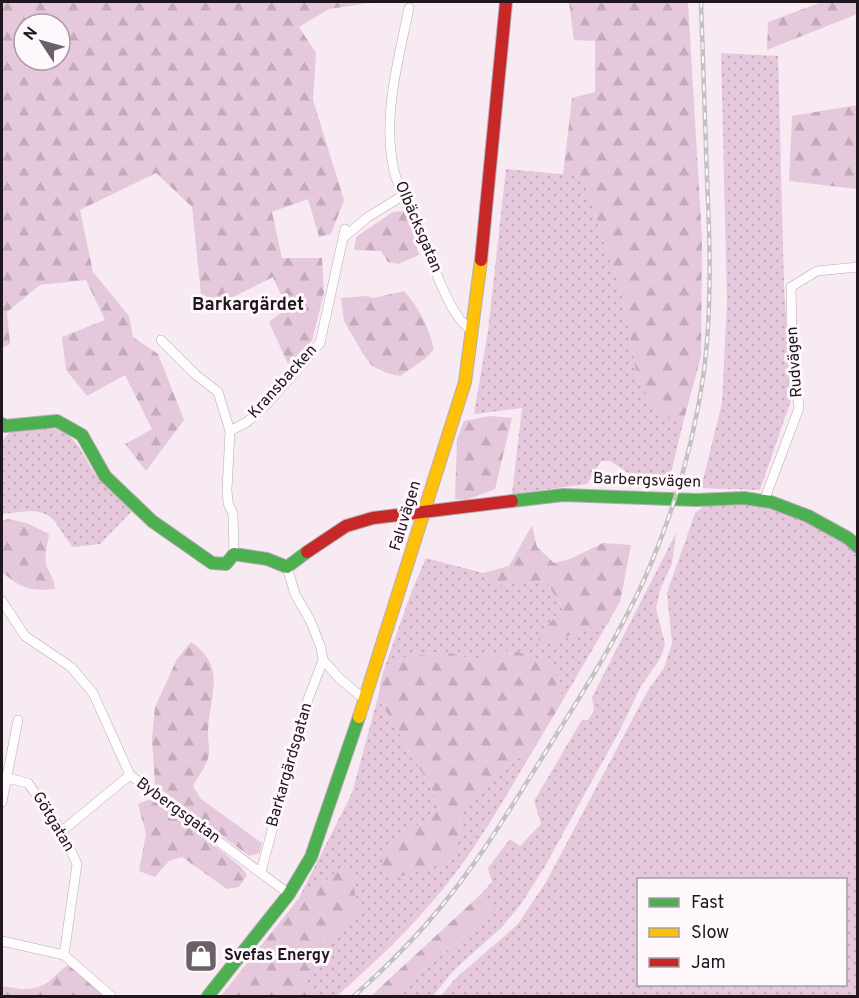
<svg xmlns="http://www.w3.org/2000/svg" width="859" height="998" font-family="Overpass,sans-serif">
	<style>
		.grass { fill: url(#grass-dots); fill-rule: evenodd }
		.forest { fill: url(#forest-firs); fill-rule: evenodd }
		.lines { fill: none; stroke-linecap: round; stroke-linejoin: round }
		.street-casing { stroke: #b7acb3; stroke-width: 10 }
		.fast-casing { stroke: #b7acb3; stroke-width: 14 }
		.slow-casing { stroke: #b7acb3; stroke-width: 14 }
		.jam-casing { stroke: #b7acb3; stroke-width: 14 }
		.street { stroke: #fefcfd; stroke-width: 9 }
		.fast { stroke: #4caf50; stroke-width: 12 }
		.slow { stroke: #ffc107; stroke-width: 12 }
		.jam { stroke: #c62828; stroke-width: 12 }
		.rail-casing { stroke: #c4c1c3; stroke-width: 4.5 }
		.rail { stroke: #fef8fc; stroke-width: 2; stroke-dasharray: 7; stroke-linecap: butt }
		.labels { text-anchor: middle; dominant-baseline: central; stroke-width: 6; stroke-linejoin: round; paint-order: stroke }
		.street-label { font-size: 16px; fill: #20161d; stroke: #fef8fc }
		.poi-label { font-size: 16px; font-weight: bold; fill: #20161d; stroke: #fef8fc; text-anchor: start }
		.neighbourhood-label { font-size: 18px; font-weight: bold; fill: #20161d; stroke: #fef8fc }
	</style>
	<defs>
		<pattern id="grass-dots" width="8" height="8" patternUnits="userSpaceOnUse" patternTransform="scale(1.5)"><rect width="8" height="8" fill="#e5c8db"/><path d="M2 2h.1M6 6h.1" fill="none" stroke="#c4abbc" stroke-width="1.8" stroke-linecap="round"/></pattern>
		<pattern id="forest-firs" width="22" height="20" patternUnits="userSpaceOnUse" patternTransform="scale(1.5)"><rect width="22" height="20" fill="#e5c8db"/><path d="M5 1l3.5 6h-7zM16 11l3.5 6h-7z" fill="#c4abbc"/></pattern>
	</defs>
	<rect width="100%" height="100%" fill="#f7eaf2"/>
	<!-- grass -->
	<path class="grass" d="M721,53L778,56L784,285L791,400L760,490L701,488L722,403L727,302Z
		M506,169L582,176L622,294L638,381L657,411L683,423L669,481L645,484L610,461H601L587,484L512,494L522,408L474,414L488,331Z
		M36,427L55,429L67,433L79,447L94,473L132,511L100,544L73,547C66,539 62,532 56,523C43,505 20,513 2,514V443C8,428 21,428 36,427Z
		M710,501C728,503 748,504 766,508C792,513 842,535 858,556L857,996H441L455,979L518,924L546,882L647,692L664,668L672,643L667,593L695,513ZM638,880H846V984H638Z
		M676,533L672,564L661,587L656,608L665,644L660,659L641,686L619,732L544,868L521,904L502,927L453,971L433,996H390L478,926L491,909L481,894L492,882L488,868L510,839L520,846L541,824L534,801L582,720H588L594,710L592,697Z
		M426,558L483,573L491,586L546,581L563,609L539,634L589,629L620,602L563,700L551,663L512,650L475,660L442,651L403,658L383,672L411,593Z
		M378,697L436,797L440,809L418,825L460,836L461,810L491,777L535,747C510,789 486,832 457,871C422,918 380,958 337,996H312L314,992L303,981L322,944L359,911L349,866L299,898L352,793Z"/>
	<!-- forest -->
	<path class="forest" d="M2,2H376L329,9L299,27L316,53L313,100L344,200L331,234L319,237L308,199L272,212L282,258H322L324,293L312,341L288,364L269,322L287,308L273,277L221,303L201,294L192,207L156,173L80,210L93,272L129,316L133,337L158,354L184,420L146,471L125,444L152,429L125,375L87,396L66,370L62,337L105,320L86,280L40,285L7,312L10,344L2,348ZM24,24H60V60H24Z
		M569,2H688L702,239L701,356L683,423L657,411L638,381L622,294L582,176L563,175L572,98L595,92V41L574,40Z
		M822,2H857V14L767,50L768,22Z
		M857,105V189L789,181L792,116Z
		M404,211L411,227L419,255L398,264L388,262L381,251L354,250L356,237L393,212Z
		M404,291C420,309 428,326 434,349L426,358L400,376L387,373L372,366L363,354L344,321L341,298L366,296L374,298Z
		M490,416L512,418L495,489L467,500L455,499L457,439L464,421Z
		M8,519L27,523L49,534C48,544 43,557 47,567C51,576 54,579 55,589C31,592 19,587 2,572V521Z
		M532,525L537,547L554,563L570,559L603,543L631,545L620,602L589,629L538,645L539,634L563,609L546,581L491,586L483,573L509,566Z
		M191,642C229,668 208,698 208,733C208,743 211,752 207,761C204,770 197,778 193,786L201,799L262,843L260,853L249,856L155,785L152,738L155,707L177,659Z
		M512,650L552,663L563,700L535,747L491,777L461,810L460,836L454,855L434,867L391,879L382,868L383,849L440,809L436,797L378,697L383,672L403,658L443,651L475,660Z
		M153,798L181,818L241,867L247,875L239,887L227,889L182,857L169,861L155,877L139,871L146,834L138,804Z
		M349,865L359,911L322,944L303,981L314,992L312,996H221L299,898Z
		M481,894L491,909L479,925L390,996H371Z
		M68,965L107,996H2V987C10,986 18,990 26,989C49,988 51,977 68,965Z"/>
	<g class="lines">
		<defs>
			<path id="street" d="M409,8C398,62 382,117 394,171C401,197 415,218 425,243C433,264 445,300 459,318C462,323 468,327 472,331
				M343,238L368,217L402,196
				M161,340L196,375L218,392L230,431
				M764,501L799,408L792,339L791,287L817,271L858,267
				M234,554L233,514L228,503L227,490L230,431L247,422L268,403L320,343L345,229
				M287,567L295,594L311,622L321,648L323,660L339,678L365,700
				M2,601L25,636L71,667L93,693L130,775L289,894
				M7,778L28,783L62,831L77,864L64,955
				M2,802L18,720
				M62,831L130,775
				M261,872L304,710L323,660
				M2,941L64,955L111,996"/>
			<path id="fast" d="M2,424L5,426L57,421L82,435L105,476L152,521L212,563L226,564L234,554L267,559L287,567L307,552
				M512,501L563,495L696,500L744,498L771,502L808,516L848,538L858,547
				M208,996L289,894L311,857L359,717"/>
			<path id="slow" d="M359,717L465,382L481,260"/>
			<path id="jam" d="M481,260L506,2
				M307,552L346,526L373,518L512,501"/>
		</defs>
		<!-- street casing -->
		<use href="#street" class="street-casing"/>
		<!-- fast casing -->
		<use href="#fast" class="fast-casing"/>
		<!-- slow casing -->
		<use href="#slow" class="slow-casing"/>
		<!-- jam casing -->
		<use href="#jam" class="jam-casing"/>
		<!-- street -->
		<use href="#street" class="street"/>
		<!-- fast -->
		<use href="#fast" class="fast"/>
		<!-- slow -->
		<use href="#slow" class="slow"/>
		<!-- jam -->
		<use href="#jam" class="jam"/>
		<defs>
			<path id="rail" d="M354,996C384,969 413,941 439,909C481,859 515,801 550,745C583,692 617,639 643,582C673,515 694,444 704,371C712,307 710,242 707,178C705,119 703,60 701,2"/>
		</defs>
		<!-- rail casing -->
		<use href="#rail" class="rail-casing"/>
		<!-- rail -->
		<use href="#rail" class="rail"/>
	</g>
	<!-- icons -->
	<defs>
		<symbol id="shop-square" viewBox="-11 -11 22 22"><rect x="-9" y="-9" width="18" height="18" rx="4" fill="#6b6068" stroke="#fef8fc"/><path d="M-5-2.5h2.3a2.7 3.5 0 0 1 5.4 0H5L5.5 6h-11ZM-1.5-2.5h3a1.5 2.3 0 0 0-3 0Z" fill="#fff"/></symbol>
	</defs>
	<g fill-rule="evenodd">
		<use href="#shop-square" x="182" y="937" width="38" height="38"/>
	</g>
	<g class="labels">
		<!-- street labels -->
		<g class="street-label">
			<text transform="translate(418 227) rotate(67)">Olbäcksgatan</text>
			<text transform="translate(795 362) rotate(-94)">Rudvägen</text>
			<text transform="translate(283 382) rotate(-48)">Kransbacken</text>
			<text transform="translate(647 481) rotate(2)">Barbergsvägen</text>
			<text transform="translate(406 516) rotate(-73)">Faluvägen</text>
			<text transform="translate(290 765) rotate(-74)">Barkargärdsgatan</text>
			<text transform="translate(178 811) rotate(36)">Bybergsgatan</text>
			<text transform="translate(53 822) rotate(59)">Götgatan</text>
		</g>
		<!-- poi labels -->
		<g class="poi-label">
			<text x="224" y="956">Svefas Energy</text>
		</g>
		<!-- neighbourhood labels -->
		<g class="neighbourhood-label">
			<text x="248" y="305">Barkargärdet</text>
		</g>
	</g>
	<!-- border -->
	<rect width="859" height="998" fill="none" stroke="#20161d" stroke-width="6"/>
	<!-- legend -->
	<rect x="637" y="878" width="210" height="108" fill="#fef8fc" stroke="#a59ea3" stroke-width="1.5"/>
	<rect x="649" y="898" width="30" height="9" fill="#4caf50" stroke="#a59ea3" stroke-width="1.5"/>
	<text x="691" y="908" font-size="18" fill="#20161d">Fast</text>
	<rect x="649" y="928" width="30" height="9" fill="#ffc107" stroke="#a59ea3" stroke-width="1.5"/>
	<text x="691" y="938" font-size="18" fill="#20161d">Slow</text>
	<rect x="649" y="958" width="30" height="9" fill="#c62828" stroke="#a59ea3" stroke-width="1.5"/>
	<text x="691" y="968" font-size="18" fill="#20161d">Jam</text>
	<!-- north arrow -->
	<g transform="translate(42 42) rotate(306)"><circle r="28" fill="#fef8fc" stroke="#a59ea3" stroke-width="1.5"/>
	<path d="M0-4.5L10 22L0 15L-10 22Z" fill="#6b6068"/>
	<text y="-9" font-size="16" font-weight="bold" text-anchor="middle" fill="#20161d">N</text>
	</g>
</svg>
